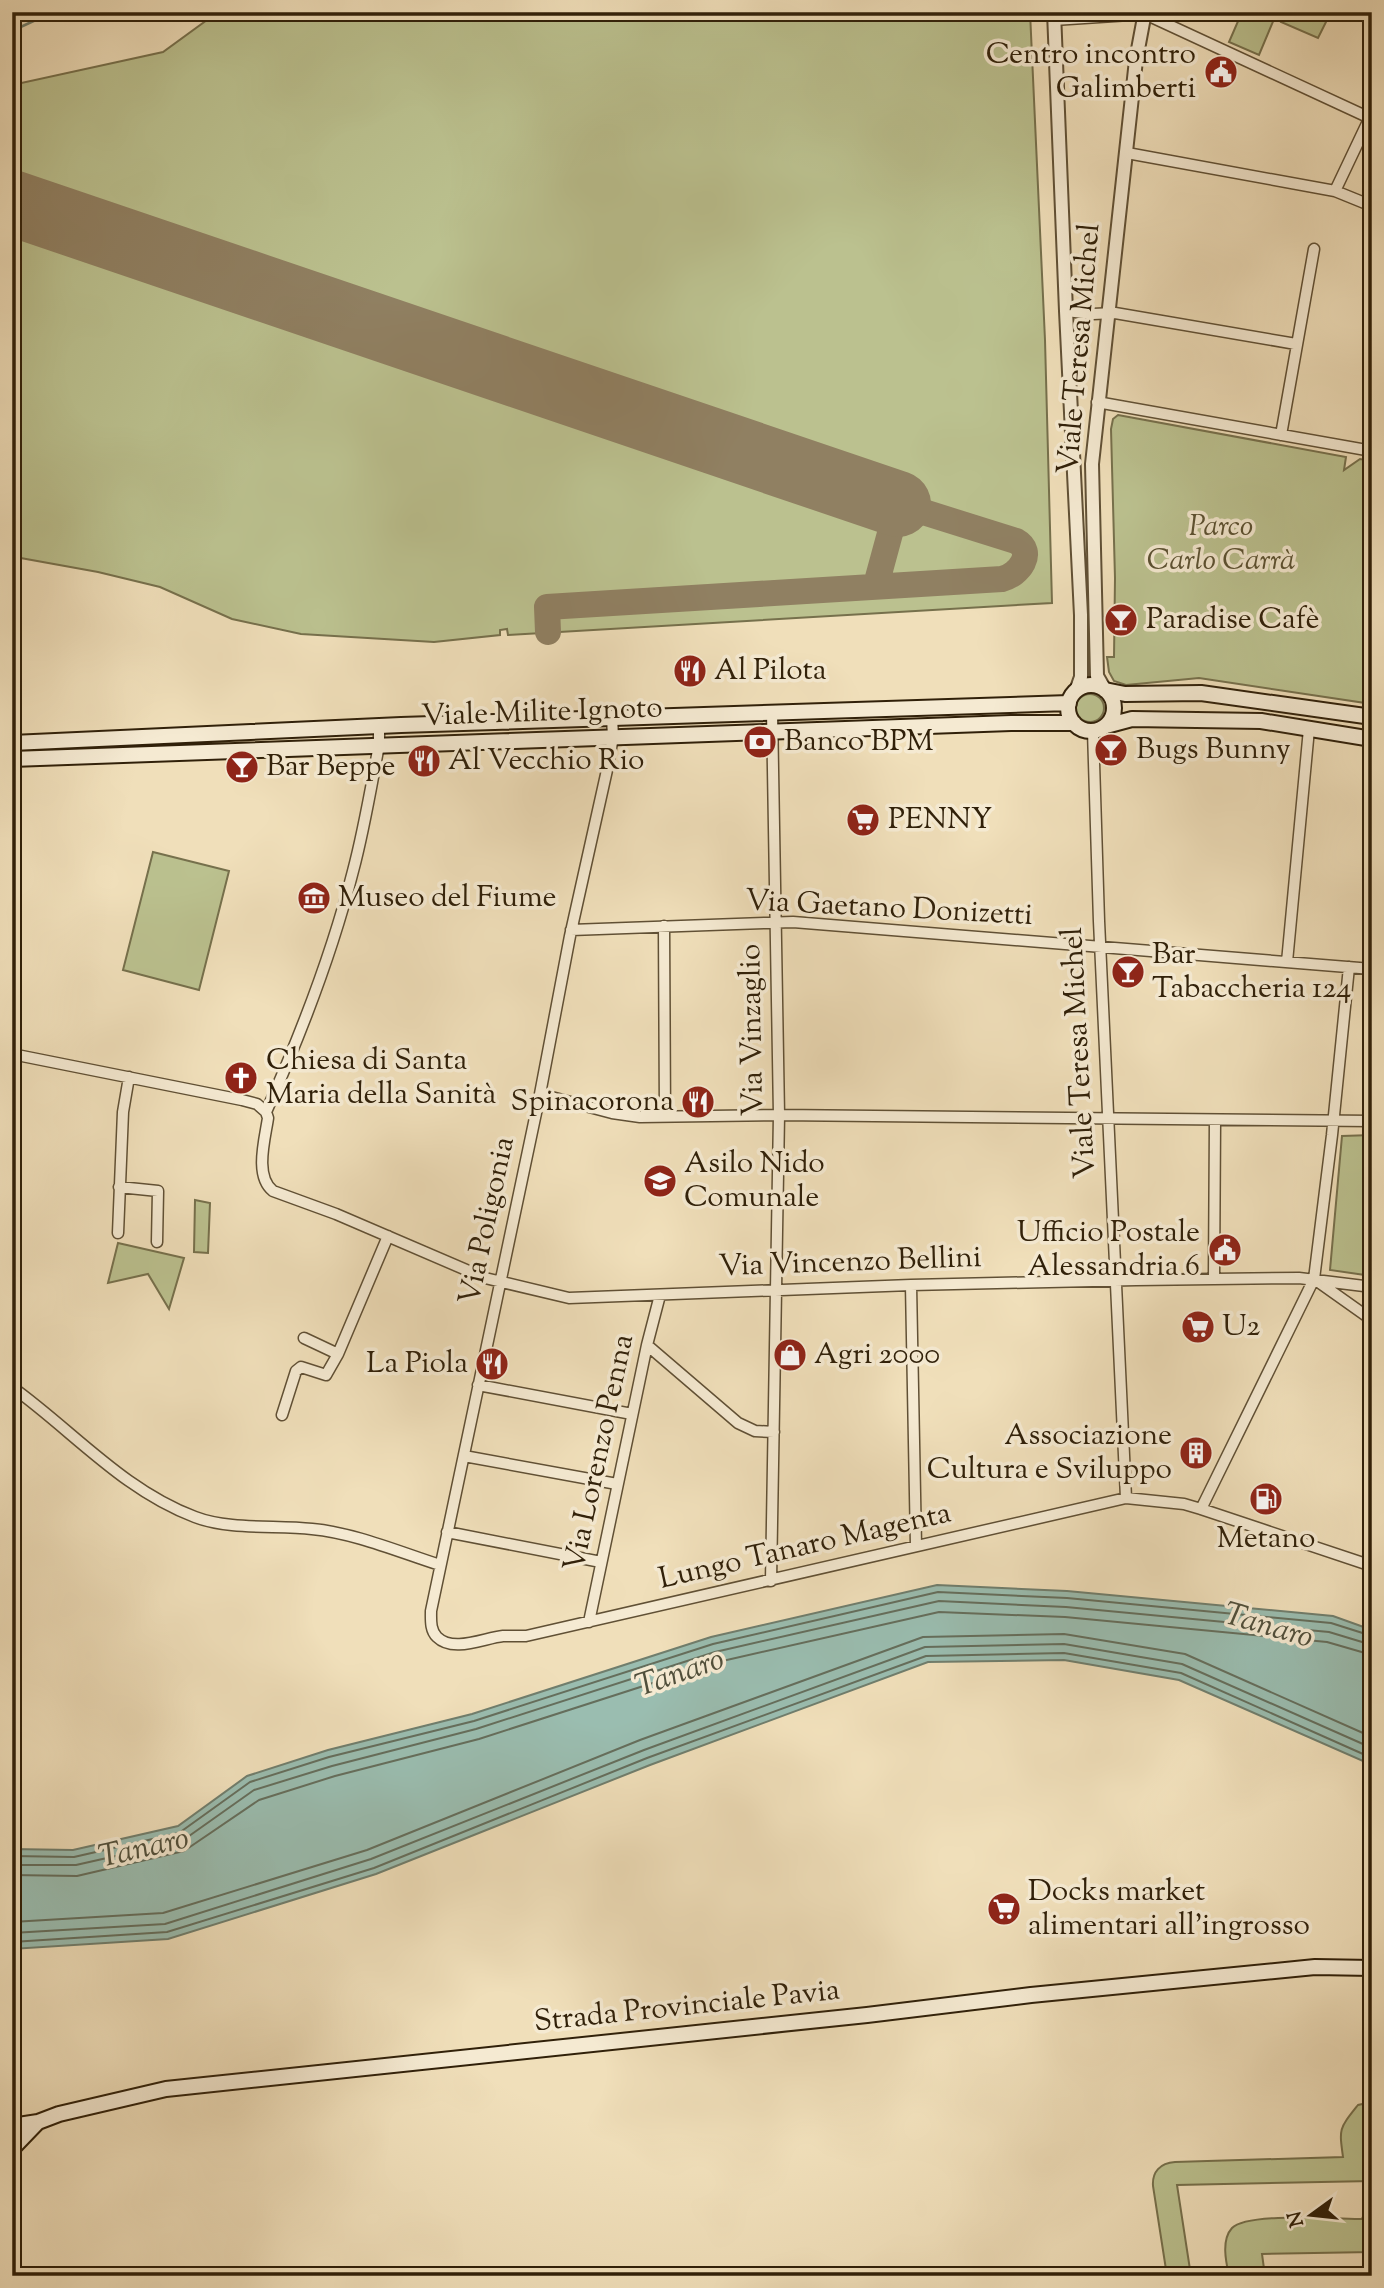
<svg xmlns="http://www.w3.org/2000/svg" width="1384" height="2288" font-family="'Sorts Mill Goudy',serif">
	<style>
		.green { fill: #bbc18f; stroke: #76704c; stroke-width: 2 }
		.water { fill: #9abdb0; stroke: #707e6d; stroke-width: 2 }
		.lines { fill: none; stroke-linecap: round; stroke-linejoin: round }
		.shore { stroke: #656e5c; stroke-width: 2 }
		.stream { stroke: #707e6d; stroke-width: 2.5 }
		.taxiway { stroke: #908062; stroke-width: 26 }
		.runway { stroke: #908062; stroke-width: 66 }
		.minor-casing { stroke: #605035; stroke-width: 13 }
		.tertiary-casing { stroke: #605035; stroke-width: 16 }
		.secondary-casing { stroke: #302009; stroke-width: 18 }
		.minor { stroke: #f5ead2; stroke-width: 10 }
		.tertiary { stroke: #f5ead2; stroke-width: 12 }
		.secondary { stroke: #f5ead2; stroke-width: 14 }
		.labels { text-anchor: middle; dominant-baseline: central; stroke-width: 7; stroke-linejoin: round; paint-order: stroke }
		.poi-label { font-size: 30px; fill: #302009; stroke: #f5ead2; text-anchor: start }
		.street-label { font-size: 30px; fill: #302009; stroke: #f5ead2 }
		.park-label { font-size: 30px; font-style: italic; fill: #5a5031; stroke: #f5ead2 }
		.water-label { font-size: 32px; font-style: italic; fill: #504f3b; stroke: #f5ead2 }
	</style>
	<rect width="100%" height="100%" fill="#f0dfba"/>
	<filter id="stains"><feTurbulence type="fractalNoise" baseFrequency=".00286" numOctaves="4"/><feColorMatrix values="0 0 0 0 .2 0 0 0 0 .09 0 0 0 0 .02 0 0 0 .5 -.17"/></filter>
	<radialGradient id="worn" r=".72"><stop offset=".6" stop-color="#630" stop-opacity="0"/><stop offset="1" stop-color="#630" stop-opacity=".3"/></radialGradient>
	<!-- green -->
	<path class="green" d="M218,12H690L694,15L736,12H1030L1045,340L1052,603L508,635L507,629L500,630V635L434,642L301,634L232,619L160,587L98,572L15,557L19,729H12V85L163,52Z
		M1242,12H1277L1259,55L1229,42Z
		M1285,12H1315L1328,18L1318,38L1281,22Z
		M1118,415L1346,457L1344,470L1360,459L1372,461V704L1199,678L1126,685L1114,681L1109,672L1107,657H1114L1115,578L1111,429L1113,419Z
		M1076 708a14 14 0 1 1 28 0a14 14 0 1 1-28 0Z
		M153,852L229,871L199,990L123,970Z
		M1372,1135V1276L1330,1270L1342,1136Z
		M195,1200L210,1203L208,1253L194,1252Z
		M118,1243L184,1258L169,1309L148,1274L108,1283Z
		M1372,2102V2181L1177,2185L1191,2276H1167L1153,2186C1152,2172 1160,2163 1175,2162L1343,2157C1339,2128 1339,2129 1358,2105Z
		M1372,2196V2252L1262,2254L1265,2276H1229C1226,2262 1221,2240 1232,2228C1247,2212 1337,2219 1362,2219Z"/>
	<!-- water -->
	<path class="water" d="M937,1585L1067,1591L1333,1616L1372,1630V1765L1179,1680L1064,1660L928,1662L650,1765L376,1874L168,1939L12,1949V1849L73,1850L178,1826L247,1776L328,1750L472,1714L711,1637Z"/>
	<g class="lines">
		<!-- shore -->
		<path class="shore" d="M12,1856L74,1857L179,1833L250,1782L329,1757L474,1721L713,1644L938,1592L1067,1598L1331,1623L1372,1636
			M12,1865H76L182,1841L254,1790L332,1766L476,1729L715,1652L939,1601L1066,1607L1329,1632L1372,1645
			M12,1875L77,1876L184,1851L259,1800L335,1776L479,1739L718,1662L939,1612L1065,1617L1327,1642L1372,1655
			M12,1922L163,1913L367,1850L640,1740L923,1637L1064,1634L1185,1654L1372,1737
			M12,1933L165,1924L371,1859L644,1750L925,1647L1064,1644L1182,1664L1372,1748
			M12,1942L167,1932L374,1868L647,1758L926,1656L1064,1653L1181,1673L1372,1758"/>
		<!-- stream -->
		<path class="stream" d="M12,31L53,12"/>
		<!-- taxiway -->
		<path class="taxiway" d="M548,632L547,607L1002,579C1019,575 1036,552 1016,541L898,504L876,585"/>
		<!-- runway -->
		<path class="runway" d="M12,203L898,504"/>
		<defs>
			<path id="minor" d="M1054,20L1145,14L1372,119
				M1127,153L1335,191L1372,206
				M1335,191L1372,113
				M1366,203L1372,190
				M1066,311L1093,314L1115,313L1296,344
				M1097,402L1372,451
				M1281,435L1314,249
				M612,717L613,737L607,770L570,936L540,1094L431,1611C431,1620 430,1630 437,1637C453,1653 484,1638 503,1636C510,1636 518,1636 526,1636L1126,1498L1184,1504L1201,1509L1372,1566
				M1093,731L1099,921L1126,1498
				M664,926L665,1117
				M571,930L793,922L1372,969
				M1287,962L1309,729
				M12,1054L242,1100L257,1104L266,1112
				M540,1094L612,1113L640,1117L779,1115L1372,1121
				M266,1112L268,1118C265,1139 254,1176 273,1191L336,1214L485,1278L569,1298L911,1285L1136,1280L1299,1278L1372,1287
				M266,1112C301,1034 332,954 353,871C364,830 371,787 379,745V726
				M119,1187L158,1191L157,1242
				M118,1233L123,1112L129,1077
				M1214,1279L1215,1120
				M1317,1281L1372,1320
				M911,1285L916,1546
				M304,1338L338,1354L388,1236
				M647,1345L738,1423L755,1431L774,1432
				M478,1385L632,1414
				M12,1387C73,1431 123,1490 195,1517C229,1530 275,1525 312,1529C355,1533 399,1552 440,1565
				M282,1415L296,1371L301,1367L326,1375L338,1354
				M464,1456L617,1484
				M1201,1509L1314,1279L1332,1135L1349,967
				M447,1532L601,1562
				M771,1581L779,1115L772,712
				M589,1622L647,1345L660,1295"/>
			<path id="tertiary" d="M1054,12L1066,311L1081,615V677L1076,691
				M1105,690L1097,676L1092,464L1136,60L1145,12"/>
			<path id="secondary" d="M1068 708a23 23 0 1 1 46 0a23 23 0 1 1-46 0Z
				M1105,690L1125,694L1201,693L1372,717
				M1106,726L1132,719L1261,721L1372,739
				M12,743L401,725L1069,703
				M12,759L1011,723H1074
				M12,2126L38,2122L59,2114L166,2089L867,2015L1031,1995L1315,1967L1372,1968
				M12,2149L37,2123"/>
		</defs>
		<!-- minor casing -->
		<use href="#minor" class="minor-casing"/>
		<!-- tertiary casing -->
		<use href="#tertiary" class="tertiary-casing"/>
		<!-- secondary casing -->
		<use href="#secondary" class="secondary-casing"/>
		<!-- minor -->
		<use href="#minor" class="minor"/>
		<!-- tertiary -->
		<use href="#tertiary" class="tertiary"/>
		<!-- secondary -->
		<use href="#secondary" class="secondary"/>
	</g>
	<!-- icons -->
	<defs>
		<symbol id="civic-disc" viewBox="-11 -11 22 22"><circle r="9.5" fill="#8f2418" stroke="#f5ead2"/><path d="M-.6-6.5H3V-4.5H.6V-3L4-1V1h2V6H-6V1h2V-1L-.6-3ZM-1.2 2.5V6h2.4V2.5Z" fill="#fff"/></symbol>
		<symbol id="bar-disc" viewBox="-11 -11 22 22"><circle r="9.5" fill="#8f2418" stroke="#f5ead2"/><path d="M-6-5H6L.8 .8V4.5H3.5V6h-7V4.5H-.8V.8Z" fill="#fff"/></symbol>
		<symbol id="restaurant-disc" viewBox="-11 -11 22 22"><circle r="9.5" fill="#8f2418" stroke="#f5ead2"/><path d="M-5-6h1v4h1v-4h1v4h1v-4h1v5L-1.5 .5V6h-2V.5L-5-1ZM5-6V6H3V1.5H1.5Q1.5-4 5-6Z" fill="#fff"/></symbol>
		<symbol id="bank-disc" viewBox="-11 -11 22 22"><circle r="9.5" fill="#8f2418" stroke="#f5ead2"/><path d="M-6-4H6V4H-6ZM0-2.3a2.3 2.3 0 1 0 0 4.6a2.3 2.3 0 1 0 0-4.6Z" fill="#fff"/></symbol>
		<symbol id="supermarket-disc" viewBox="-11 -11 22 22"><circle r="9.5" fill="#8f2418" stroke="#f5ead2"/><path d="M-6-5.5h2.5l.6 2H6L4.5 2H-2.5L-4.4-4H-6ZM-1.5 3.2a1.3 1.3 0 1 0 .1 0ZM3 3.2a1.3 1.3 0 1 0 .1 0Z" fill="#fff"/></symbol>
		<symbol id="museum-disc" viewBox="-11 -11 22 22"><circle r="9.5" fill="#8f2418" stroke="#f5ead2"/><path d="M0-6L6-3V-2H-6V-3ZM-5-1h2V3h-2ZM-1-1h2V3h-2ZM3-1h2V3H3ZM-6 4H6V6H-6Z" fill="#fff"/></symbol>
		<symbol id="church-disc" viewBox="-11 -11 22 22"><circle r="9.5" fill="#8f2418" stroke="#f5ead2"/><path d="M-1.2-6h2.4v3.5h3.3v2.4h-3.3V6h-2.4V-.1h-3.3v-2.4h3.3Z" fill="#fff"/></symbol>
		<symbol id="school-disc" viewBox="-11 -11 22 22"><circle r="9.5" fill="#8f2418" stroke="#f5ead2"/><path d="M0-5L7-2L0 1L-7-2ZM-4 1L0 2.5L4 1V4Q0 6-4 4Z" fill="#fff"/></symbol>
		<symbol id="shop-disc" viewBox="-11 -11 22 22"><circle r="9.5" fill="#8f2418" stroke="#f5ead2"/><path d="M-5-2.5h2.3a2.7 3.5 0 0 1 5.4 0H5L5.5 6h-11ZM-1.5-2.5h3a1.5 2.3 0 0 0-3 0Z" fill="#fff"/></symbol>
		<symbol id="building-disc" viewBox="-11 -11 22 22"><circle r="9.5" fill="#8f2418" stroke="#f5ead2"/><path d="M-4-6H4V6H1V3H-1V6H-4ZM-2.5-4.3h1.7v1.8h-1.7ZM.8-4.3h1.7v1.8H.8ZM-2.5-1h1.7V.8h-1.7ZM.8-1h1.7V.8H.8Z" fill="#fff"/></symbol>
		<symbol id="fuel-disc" viewBox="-11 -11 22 22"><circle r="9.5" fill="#8f2418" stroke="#f5ead2"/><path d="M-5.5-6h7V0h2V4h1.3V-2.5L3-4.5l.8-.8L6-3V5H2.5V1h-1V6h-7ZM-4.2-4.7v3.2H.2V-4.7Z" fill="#fff"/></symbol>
	</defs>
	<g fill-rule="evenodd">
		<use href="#civic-disc" x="1202" y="53" width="38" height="38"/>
		<use href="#bar-disc" x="1102" y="601" width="38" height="38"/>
		<use href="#restaurant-disc" x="671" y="652" width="38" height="38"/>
		<use href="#bank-disc" x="741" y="723" width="38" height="38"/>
		<use href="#bar-disc" x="1092" y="731" width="38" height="38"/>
		<use href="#restaurant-disc" x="405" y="742" width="38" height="38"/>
		<use href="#bar-disc" x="223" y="748" width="38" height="38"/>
		<use href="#supermarket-disc" x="844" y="801" width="38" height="38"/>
		<use href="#museum-disc" x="295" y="879" width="38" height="38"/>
		<use href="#bar-disc" x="1109" y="953" width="38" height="38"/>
		<use href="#church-disc" x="222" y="1059" width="38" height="38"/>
		<use href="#restaurant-disc" x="679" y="1083" width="38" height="38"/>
		<use href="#school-disc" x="641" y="1162" width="38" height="38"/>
		<use href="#civic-disc" x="1206" y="1231" width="38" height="38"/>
		<use href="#supermarket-disc" x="1179" y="1308" width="38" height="38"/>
		<use href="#shop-disc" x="771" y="1336" width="38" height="38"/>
		<use href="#restaurant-disc" x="473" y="1345" width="38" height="38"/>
		<use href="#building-disc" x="1177" y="1434" width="38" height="38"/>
		<use href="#fuel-disc" x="1247" y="1480" width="38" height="38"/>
		<use href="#supermarket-disc" x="985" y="1890" width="38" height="38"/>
	</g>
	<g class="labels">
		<!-- poi labels -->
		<g class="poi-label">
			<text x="1196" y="55" text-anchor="end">Centro incontro<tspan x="1196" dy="34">Galimberti</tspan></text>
			<text x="1146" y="620">Paradise Cafè</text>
			<text x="714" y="671">Al Pilota</text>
			<text x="784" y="742">Banco BPM</text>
			<text x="1136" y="750">Bugs Bunny</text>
			<text x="448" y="761">Al Vecchio Rio</text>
			<text x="266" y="767">Bar Beppe</text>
			<text x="888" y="820">PENNY</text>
			<text x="338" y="898">Museo del Fiume</text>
			<text x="1152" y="955">Bar<tspan x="1152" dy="34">Tabaccheria 124</tspan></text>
			<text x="266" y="1061">Chiesa di Santa<tspan x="266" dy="34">Maria della Sanità</tspan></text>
			<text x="674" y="1102" text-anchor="end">Spinacorona</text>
			<text x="684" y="1164">Asilo Nido<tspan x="684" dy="34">Comunale</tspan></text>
			<text x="1200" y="1233" text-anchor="end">Ufficio Postale<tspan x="1200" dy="34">Alessandria 6</tspan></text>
			<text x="1222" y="1327">U2</text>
			<text x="814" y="1355">Agri 2000</text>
			<text x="468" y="1364" text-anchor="end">La Piola</text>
			<text x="1172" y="1436" text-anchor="end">Associazione<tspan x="1172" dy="34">Cultura e Sviluppo</tspan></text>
			<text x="1266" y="1539" text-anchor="middle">Metano</text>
			<text x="1028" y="1892">Docks market<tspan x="1028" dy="34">alimentari all'ingrosso</tspan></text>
		</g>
		<!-- street labels -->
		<g class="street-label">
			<text transform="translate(1080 349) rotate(-85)">Viale Teresa Michel</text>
			<text transform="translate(542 713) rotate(-2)">Viale Milite Ignoto</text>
			<text transform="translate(889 909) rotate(3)">Via Gaetano Donizetti</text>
			<text transform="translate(753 1030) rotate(-91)">Via Vinzaglio</text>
			<text transform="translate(1080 1053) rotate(-93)">Viale Teresa Michel</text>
			<text transform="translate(488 1221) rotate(-78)">Via Poligonia</text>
			<text transform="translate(850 1263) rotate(-2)">Via Vincenzo Bellini</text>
			<text transform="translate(600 1453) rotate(-78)">Via Lorenzo Penna</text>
			<text transform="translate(805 1547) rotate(-13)">Lungo Tanaro Magenta</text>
			<text transform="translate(687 2007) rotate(-6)">Strada Provinciale Pavia</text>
		</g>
		<!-- park labels -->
		<g class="park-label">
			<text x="1221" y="527">Parco<tspan x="1221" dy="34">Carlo Carrà</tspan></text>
		</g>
		<!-- water labels -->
		<g class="water-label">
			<text transform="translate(1268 1627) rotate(16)">Tanaro</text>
			<text transform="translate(680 1674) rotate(-19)">Tanaro</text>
			<text transform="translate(144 1849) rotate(-13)">Tanaro</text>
		</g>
	</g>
	<!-- margin -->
	<rect width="1384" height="2288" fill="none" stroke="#f0dfba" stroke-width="42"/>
	<rect x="14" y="14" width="1356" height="2260" fill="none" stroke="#302009" stroke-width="3.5"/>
	<rect x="21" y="21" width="1342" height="2246" fill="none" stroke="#302009" stroke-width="2"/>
	<!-- north arrow -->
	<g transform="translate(1311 2215) rotate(255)" stroke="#f5ead2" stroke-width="5" paint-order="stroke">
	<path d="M0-5L12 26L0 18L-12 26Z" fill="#302009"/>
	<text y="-10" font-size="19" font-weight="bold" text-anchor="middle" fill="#302009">N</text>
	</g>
	<rect width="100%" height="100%" filter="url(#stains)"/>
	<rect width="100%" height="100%" fill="url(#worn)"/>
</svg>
